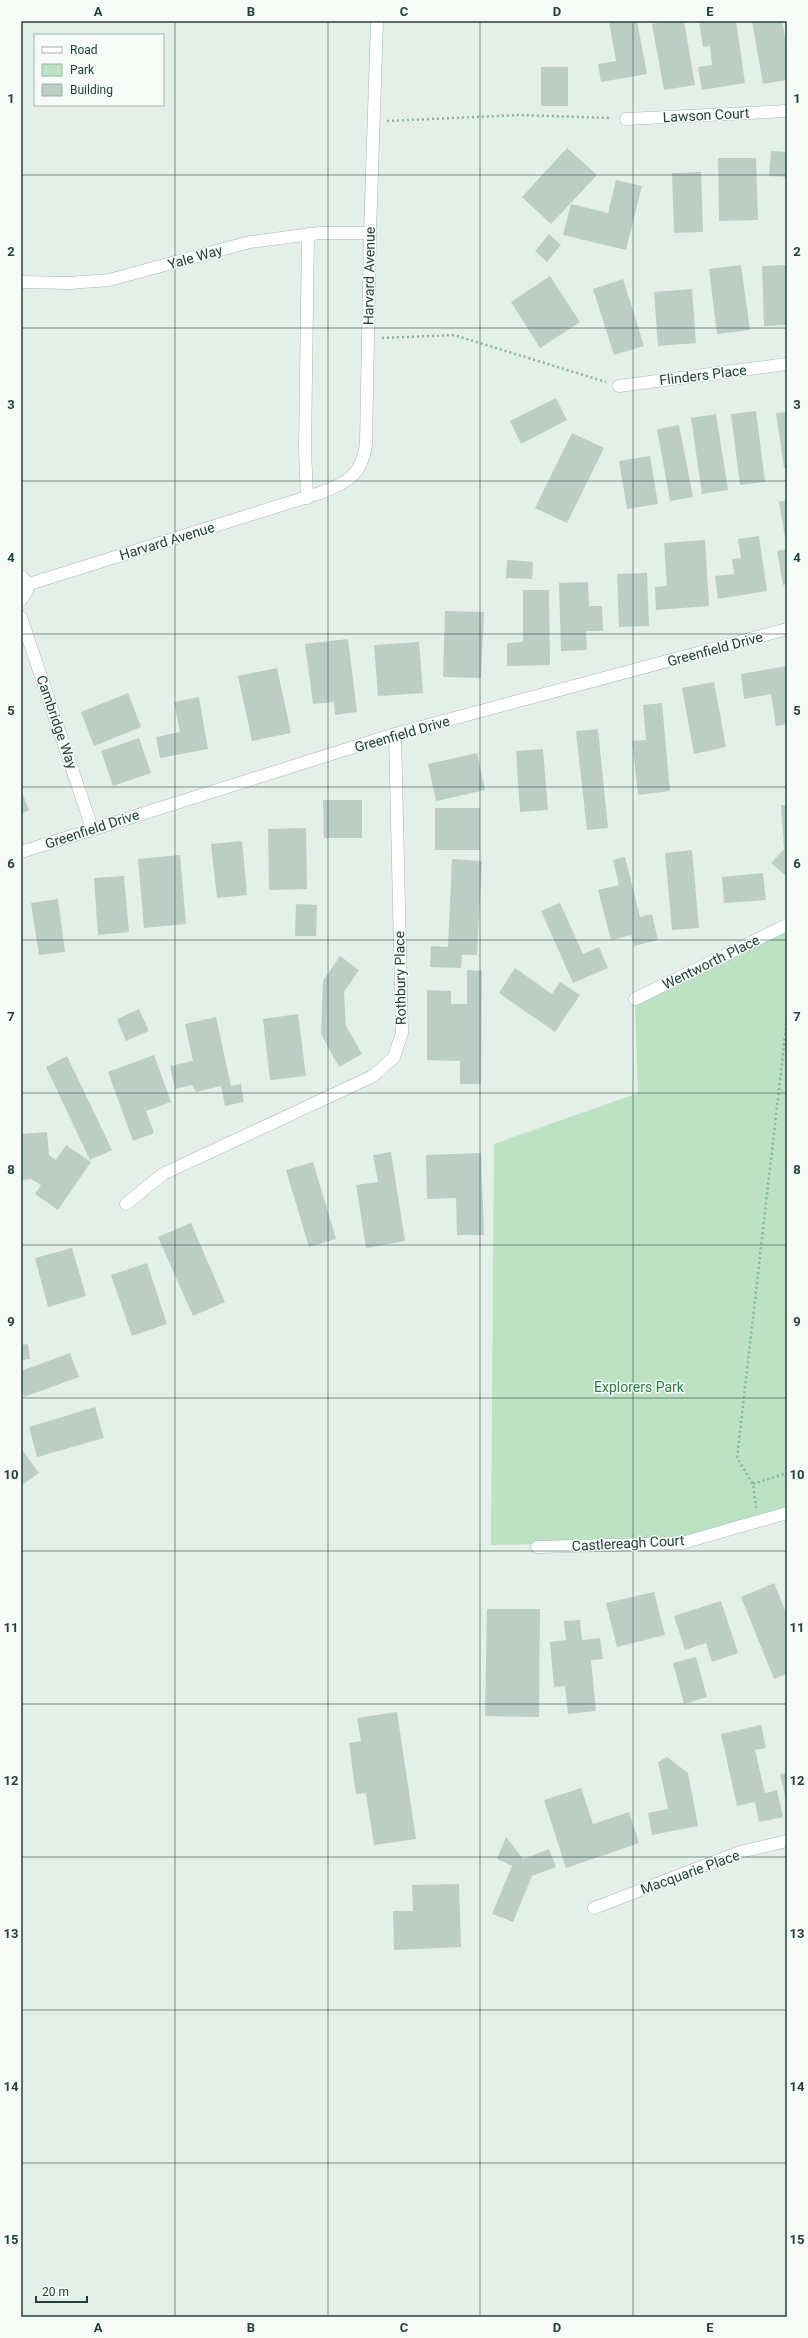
<svg xmlns="http://www.w3.org/2000/svg" width="808" height="2338" font-family="Roboto,sans-serif">
	<style>
		.green { fill: #bce1c3 }
		.building { fill: #bccdc5 }
		.lines { fill: none; stroke-linecap: round; stroke-linejoin: round }
		.street-casing { stroke: #a7b8b0; stroke-width: 13 }
		.path { stroke: #83b4a1; stroke-width: 2.5; stroke-dasharray: 2 3; stroke-linecap: butt }
		.street { stroke: #fff; stroke-width: 12 }
		.grid { fill: none; stroke: #224237; stroke-width: 1; stroke-opacity: 0.55 }
		.labels { text-anchor: middle; dominant-baseline: central; stroke-width: 3; stroke-linejoin: round; paint-order: stroke }
		.street-label { font-size: 14px; fill: #224237; stroke: #f6fbf8 }
		.park-label { font-size: 14px; fill: #297c42; stroke: #f6fbf8 }
		.neatline { fill: none; stroke: #224237; stroke-width: 1.5 }
		.grid-label { font-size: 13px; text-anchor: middle; font-weight: bold; fill: #224237 }
	</style>
	<rect width="100%" height="100%" fill="#e5efe9"/>
	<!-- green -->
	<path class="green" d="M787,927V1507L682,1541L491,1545L494,1144L638,1093L635,1001Z"/>
	<!-- building -->
	<path class="building" d="M609,21H637L647,74L601,82L598,64L616,61Z
		M669,21H684L695,85L664,90L652,24Z
		M699,21H736L745,83L702,90L698,67L712,65L710,46L703,47Z
		M752,21H782L787,49V80L763,84Z
		M541,67H568V106H541Z
		M567,148L597,175L551,224L522,197Z
		M771,151L787,152V177L769,176Z
		M718,158H756L758,220L719,221Z
		M701,172L703,232L674,233L672,173Z
		M616,180L642,186L626,250L563,235L571,204L608,213Z
		M549,234L561,245L547,262L535,251Z
		M741,265L750,330L717,334L709,269Z
		M787,265V325L764,326L762,266Z
		M550,276L580,322L540,348L511,302Z
		M623,279L644,346L614,355L593,289Z
		M692,289L696,343L658,346L654,292Z
		M556,398L567,420L521,444L510,421Z
		M756,411L765,482L740,485L731,414Z
		M787,412V468H784L776,413Z
		M716,414L728,490L702,494L691,418Z
		M679,425L693,497L670,501L657,429Z
		M572,433L604,448L567,523L535,508Z
		M650,456L658,504L627,509L619,461Z
		M787,500V543H786L779,502Z
		M759,536L767,591L718,599L715,576L734,574L732,559L741,558L738,539Z
		M705,540L709,606L656,610L655,587L667,586L664,543Z
		M787,549V584L783,585L777,551Z
		M507,560L533,562L532,579L506,578Z
		M647,573L649,626L619,627L617,574Z
		M588,582L589,606H602L603,631H586L587,650L561,651L559,583Z
		M523,590H549L550,665L507,666V643L523,642Z
		M445,611L484,612L481,678L443,677Z
		M348,639L357,712L335,715L334,702L313,704L305,644Z
		M419,642L423,693L378,696L374,645Z
		M787,666V724L776,726L771,694L744,699L741,674Z
		M277,668L291,733L252,741L238,676Z
		M714,682L726,747L694,754L682,688Z
		M128,693L141,727L94,746L81,712Z
		M199,697L208,749L160,758L156,737L180,732L174,702Z
		M662,703L670,791L638,795L632,741L646,740L643,705Z
		M598,729L608,828L587,830L576,731Z
		M139,738L151,773L113,786L101,751Z
		M543,749L548,810L520,812L516,751Z
		M477,753L485,790L436,801L428,764Z
		M21,790L29,810L21,814Z
		M323,800H362V838H324Z
		M781,805H787V872L785,875L771,863L784,849Z
		M435,808H480V850H435Z
		M306,828L307,889L269,890L268,829Z
		M242,841L247,895L217,898L211,844Z
		M692,850L699,928L672,930L665,853Z
		M180,855L186,924L144,928L138,859Z
		M625,857L640,917L652,914L658,940L634,946L631,935L611,940L598,890L619,885L613,860Z
		M452,859L482,861L477,955H462L461,968L430,967L431,946L448,947Z
		M763,873L766,900L724,903L722,877Z
		M124,876L129,932L98,935L94,878Z
		M58,899L65,952L39,955L31,903Z
		M560,903L583,954L599,947L608,968L573,983L541,911Z
		M296,904L317,905L316,936H295Z
		M340,956L359,970L344,992L346,1026L362,1054L339,1067L321,1034L323,981Z
		M515,968L552,994L560,982L580,995L555,1032L499,993Z
		M467,970L482,971L481,1084H460V1061L427,1060V990L451,991V1004H467Z
		M139,1009L149,1031L126,1041L117,1019Z
		M298,1014L306,1076L270,1080L263,1019Z
		M216,1017L231,1086L241,1084L244,1102L225,1106L221,1086L196,1092L192,1085L175,1089L170,1066L193,1061L185,1024Z
		M154,1055L171,1102L146,1111L154,1133L133,1141L108,1072Z
		M67,1056L112,1150L90,1160L46,1067Z
		M47,1132L49,1155L56,1160L66,1145L91,1162L58,1210L35,1194L41,1185L31,1179L21,1180V1134Z
		M391,1152L405,1241L366,1248L356,1185L378,1182L373,1155Z
		M481,1153L484,1235H457L456,1198L427,1199L426,1155Z
		M313,1162L336,1239L309,1247L286,1170Z
		M191,1223L225,1302L193,1316L158,1237Z
		M72,1248L86,1296L48,1307L35,1258Z
		M147,1263L167,1324L132,1336L111,1275Z
		M28,1344L30,1359L21,1360V1345Z
		M70,1353L79,1377L24,1397L21,1390V1371Z
		M95,1407L104,1438L37,1457L29,1427Z
		M21,1448L39,1473L21,1486Z
		M774,1583L787,1615V1674L774,1679L741,1597Z
		M654,1592L665,1635L617,1647L606,1603Z
		M721,1601L738,1653L712,1662L706,1643L685,1650L674,1616Z
		M487,1609H540L539,1717L485,1716Z
		M580,1620L582,1640L600,1638L603,1659L591,1660L596,1711L568,1714L565,1686L554,1687L550,1642L566,1640L564,1621Z
		M696,1657L707,1697L684,1704L673,1663Z
		M397,1712L416,1839L374,1845L366,1793L356,1794L349,1743L361,1741L357,1718Z
		M761,1725L766,1748L755,1750L765,1793L777,1790L783,1817L759,1822L755,1802L737,1806L721,1734Z
		M667,1757L688,1773L698,1826L652,1835L648,1813L668,1809L658,1762Z
		M787,1773V1799L786,1800L780,1774Z
		M581,1788L593,1824L629,1812L639,1843L566,1868L544,1800Z
		M506,1837L523,1859L549,1849L556,1867L532,1876L513,1922L492,1914L512,1866L497,1859Z
		M459,1884L461,1947L394,1950L393,1911H413L412,1885Z"/>
	<g class="lines">
		<defs>
			<path id="street" d="M626,119L787,111
				M21,282L70,283L109,280L250,242L320,233H370
				M619,386L787,364
				M307,498L305,449L308,234
				M21,576L25,580L27,591L21,600
				M26,585L320,493C347,483 362,475 366,444L370,233L377,21
				M21,617L92,828
				M21,852L395,734L787,629
				M635,999L787,925
				M126,1204L163,1174L373,1076L394,1057L402,1033L395,734
				M537,1547L682,1543L787,1513
				M594,1908L740,1852L787,1841"/>
		</defs>
		<!-- street casing -->
		<use href="#street" class="street-casing"/>
		<!-- path -->
		<path class="path" d="M387,121L519,115L612,118
			M382,338L454,335L606,382
			M753,1484L787,1473
			M756,1508L753,1484L737,1458L787,1019"/>
		<!-- street -->
		<use href="#street" class="street"/>
	</g>
	<!-- grid -->
	<path class="grid" d="M175,21V2317M328,21V2317M480,21V2317M633,21V2317M21,175H787M21,328H787M21,481H787M21,634H787M21,787H787M21,940H787M21,1093H787M21,1245H787M21,1398H787M21,1551H787M21,1704H787M21,1857H787M21,2010H787M21,2163H787"/>
	<g class="labels">
		<!-- street labels -->
		<g class="street-label">
			<text transform="translate(706 115) rotate(-3)">Lawson Court</text>
			<text transform="translate(195 257) rotate(-16)">Yale Way</text>
			<text transform="translate(369 276) rotate(-89)">Harvard Avenue</text>
			<text transform="translate(703 375) rotate(-7)">Flinders Place</text>
			<text transform="translate(167 541) rotate(-17)">Harvard Avenue</text>
			<text transform="translate(715 649) rotate(-15)">Greenfield Drive</text>
			<text transform="translate(57 722) rotate(71)">Cambridge Way</text>
			<text transform="translate(402 734) rotate(-16)">Greenfield Drive</text>
			<text transform="translate(92 829) rotate(-18)">Greenfield Drive</text>
			<text transform="translate(711 962) rotate(-26)">Wentworth Place</text>
			<text transform="translate(400 978) rotate(-91)">Rothbury Place</text>
			<text transform="translate(628 1543) rotate(-3)">Castlereagh Court</text>
			<text transform="translate(690 1872) rotate(-20)">Macquarie Place</text>
		</g>
		<!-- park labels -->
		<g class="park-label">
			<text x="639" y="1387">Explorers Park</text>
		</g>
	</g>
	<!-- border -->
	<rect width="808" height="2338" fill="none" stroke="#f6fbf8" stroke-width="44"/>
	<!-- legend -->
	<rect x="34" y="34" width="130" height="72" fill="#f6fbf8" stroke="#a1b1ab"/>
	<rect x="42" y="47" width="20" height="6" fill="#ffffff" stroke="#a1b1ab"/>
	<text x="70" y="54" font-size="12" fill="#224237">Road</text>
	<rect x="42" y="64" width="20" height="12" fill="#bce1c3" stroke="#a1b1ab"/>
	<text x="70" y="74" font-size="12" fill="#224237">Park</text>
	<rect x="42" y="84" width="20" height="12" fill="#bccdc5" stroke="#a1b1ab"/>
	<text x="70" y="94" font-size="12" fill="#224237">Building</text>
	<!-- scale -->
	<path d="M36 2296v6h51v-6" fill="none" stroke="#224237" stroke-width="2"/>
	<text x="42" y="2296" font-size="12" fill="#224237" stroke="#f6fbf8" stroke-width="3" paint-order="stroke">20 m</text>
	<rect x="22" y="22" width="764" height="2294" class="neatline"/>
	<g class="grid-label">
		<text x="98" y="16">A</text>
		<text x="251" y="16">B</text>
		<text x="404" y="16">C</text>
		<text x="557" y="16">D</text>
		<text x="710" y="16">E</text>
		<text x="11" y="103">1</text>
		<text x="797" y="103">1</text>
		<text x="11" y="256">2</text>
		<text x="797" y="256">2</text>
		<text x="11" y="409">3</text>
		<text x="797" y="409">3</text>
		<text x="11" y="562">4</text>
		<text x="797" y="562">4</text>
		<text x="11" y="715">5</text>
		<text x="797" y="715">5</text>
		<text x="11" y="868">6</text>
		<text x="797" y="868">6</text>
		<text x="11" y="1021">7</text>
		<text x="797" y="1021">7</text>
		<text x="11" y="1174">8</text>
		<text x="797" y="1174">8</text>
		<text x="11" y="1326">9</text>
		<text x="797" y="1326">9</text>
		<text x="11" y="1479">10</text>
		<text x="797" y="1479">10</text>
		<text x="11" y="1632">11</text>
		<text x="797" y="1632">11</text>
		<text x="11" y="1785">12</text>
		<text x="797" y="1785">12</text>
		<text x="11" y="1938">13</text>
		<text x="797" y="1938">13</text>
		<text x="11" y="2091">14</text>
		<text x="797" y="2091">14</text>
		<text x="11" y="2244">15</text>
		<text x="797" y="2244">15</text>
		<text x="98" y="2332">A</text>
		<text x="251" y="2332">B</text>
		<text x="404" y="2332">C</text>
		<text x="557" y="2332">D</text>
		<text x="710" y="2332">E</text>
	</g>
</svg>
